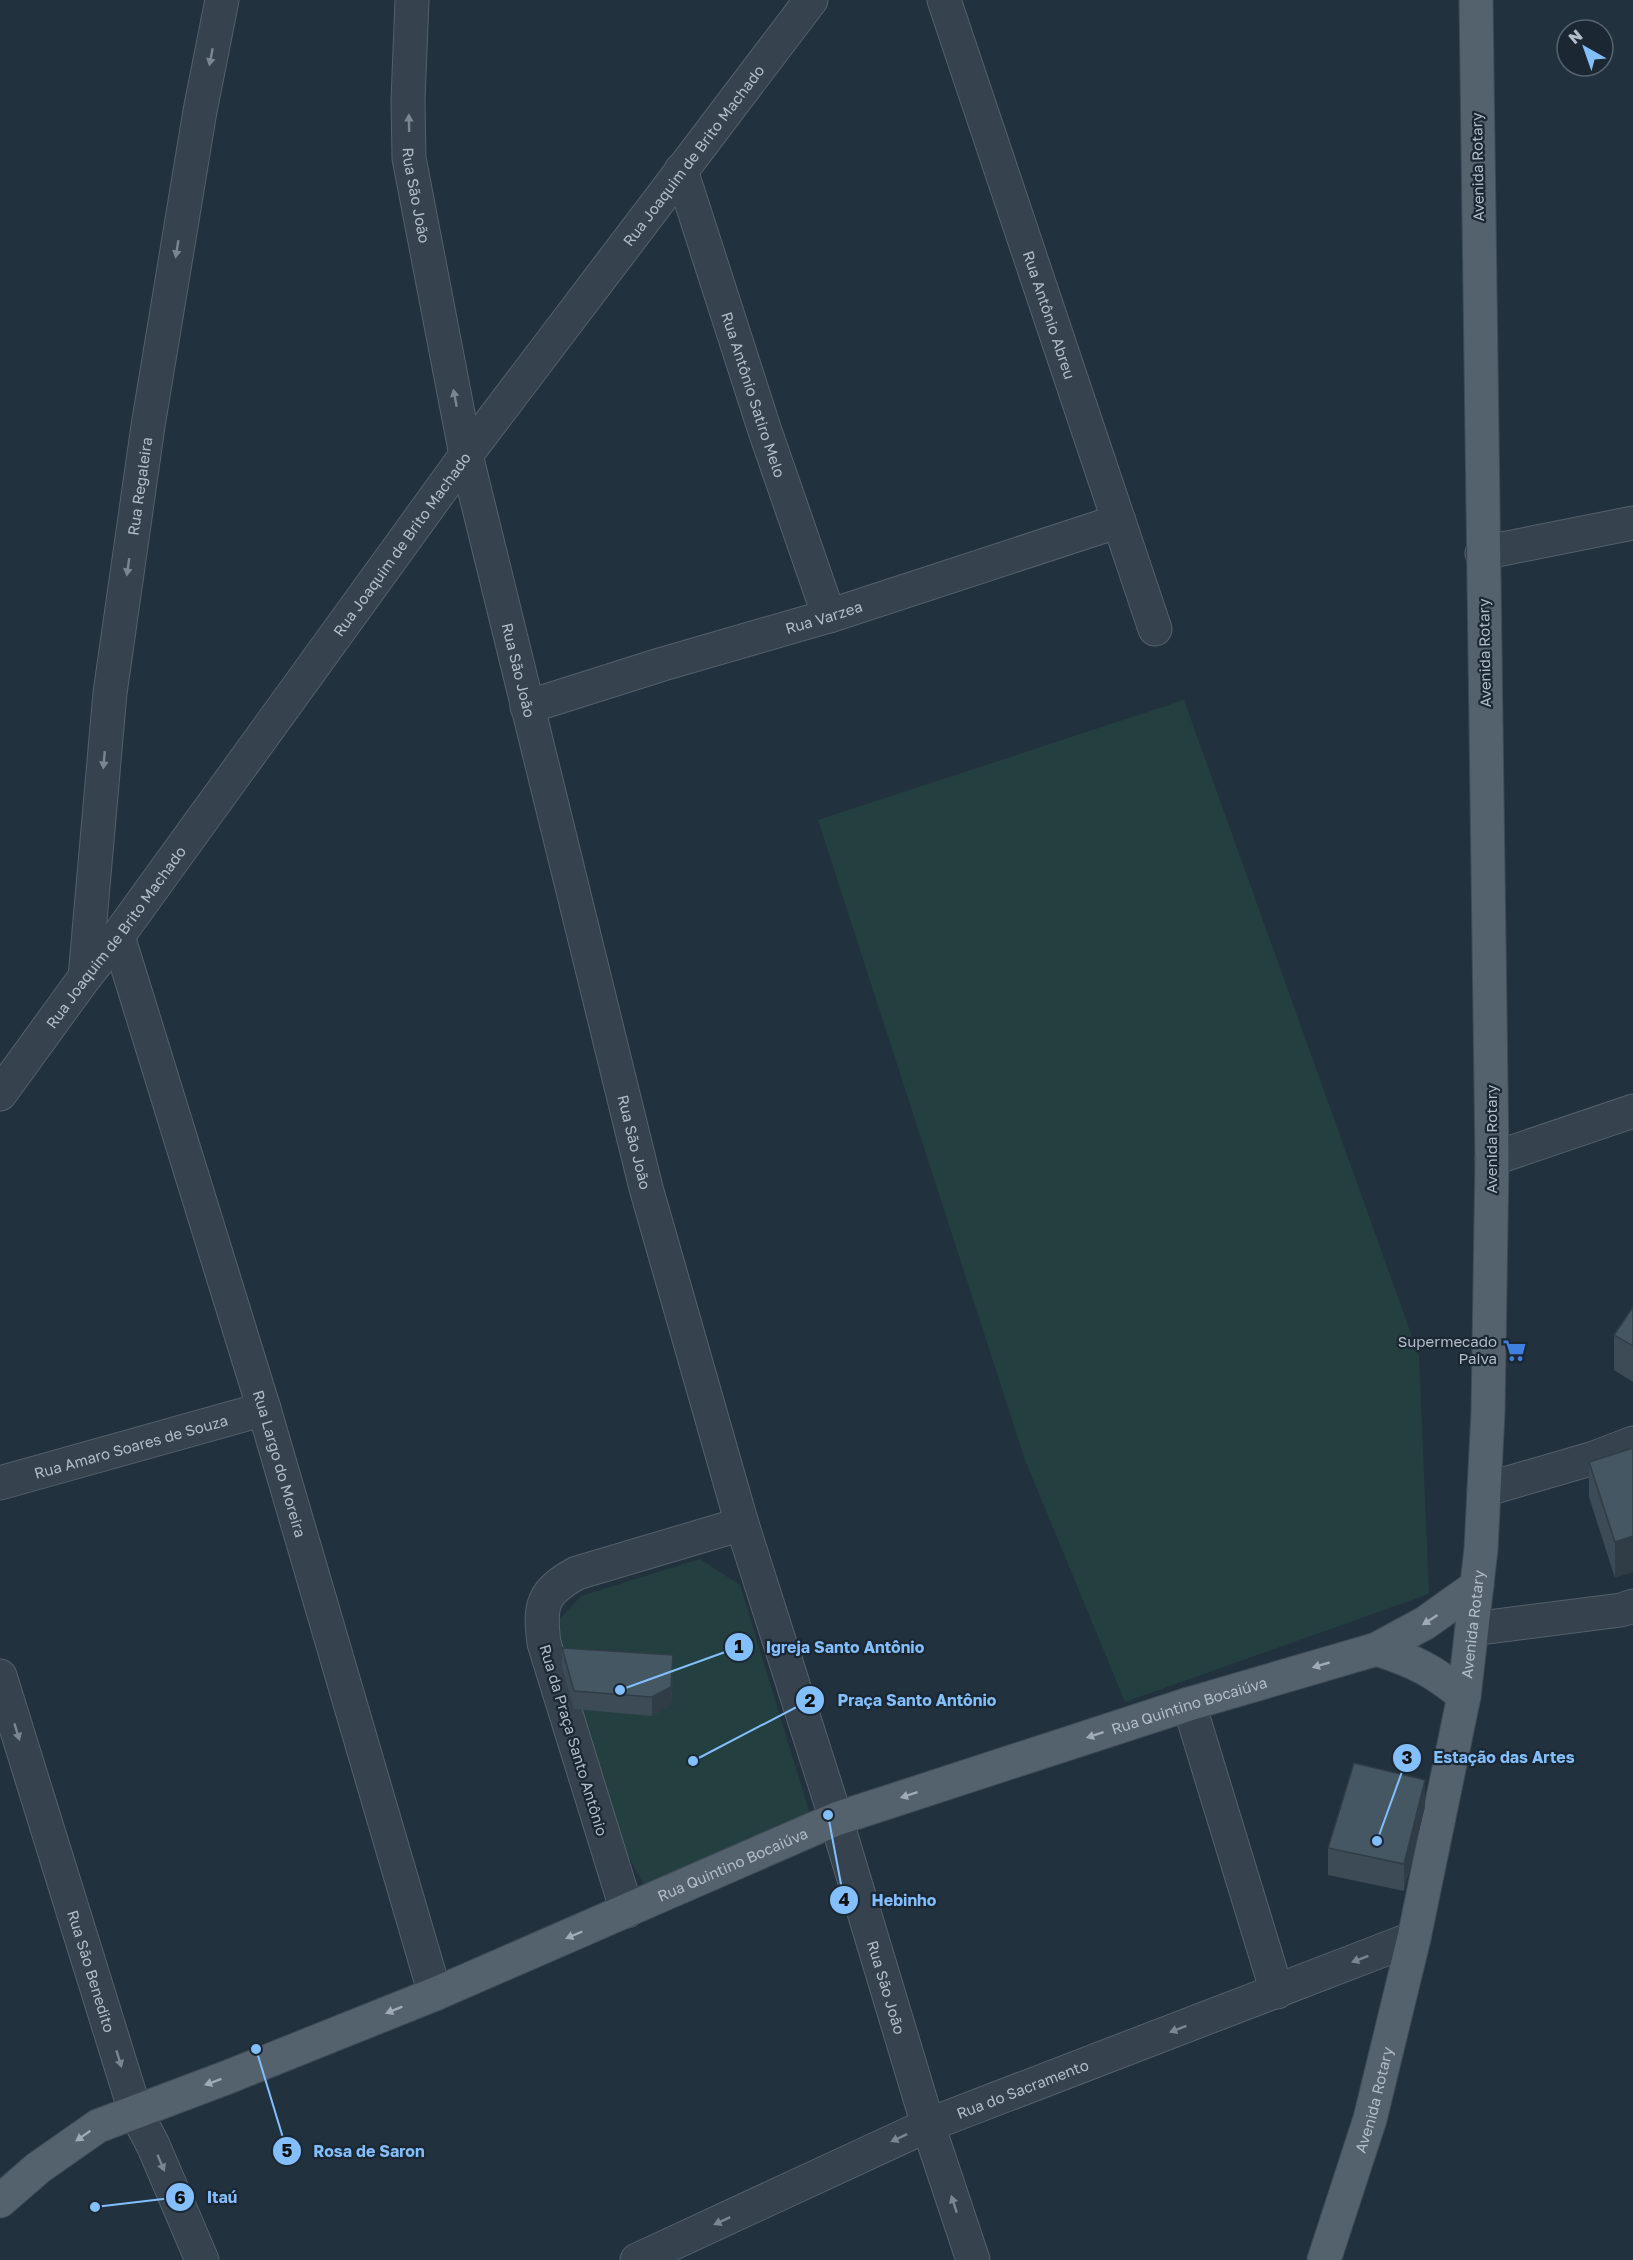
<svg xmlns="http://www.w3.org/2000/svg" width="1633" height="2260" font-family="'Golos Text',sans-serif">
	<style>
		.green { fill: #243f3f }
		.lines { fill: none; stroke-linecap: round; stroke-linejoin: round }
		.minor-casing { stroke: #54606c; stroke-width: 35 }
		.major-casing { stroke: #3f4c57; stroke-width: 35 }
		.minor { stroke: #36434e; stroke-width: 33 }
		.major { stroke: #54626e; stroke-width: 33 }
		.wall { fill: #3c4b56 }
		.shaded-wall { fill: #313d46 }
		.building { fill: #465764; stroke: #313d46; stroke-width: 1.5 }
		.oneway { fill: #7a8692 }
		.oneway2 { fill: #9fabb7 }
		.labels { text-anchor: middle; dominant-baseline: central; stroke-width: 4.5; stroke-linejoin: round; paint-order: stroke }
		.street-label { font-size: 15px; fill: #b2bdc9; stroke: #1b2833 }
		.poi-label { font-size: 15px; fill: #b2bdc9; stroke: #1b2833; text-anchor: end }
		.leader { fill: none; stroke: #83bffe; stroke-width: 2 }
		.callout-dot { fill: #83bffe; stroke: #1b2833; stroke-width: 2 }
		.mark-label { font-size: 18px; text-anchor: middle; font-weight: bold; fill: #111 }
		.callout-label { font-size: 16px; text-anchor: middle; font-weight: bold; fill: #83bffe; stroke: #1b2833; stroke-width: 4.5; stroke-linejoin: round; paint-order: stroke }
	</style>
	<rect width="100%" height="100%" fill="#22313e"/>
	<!-- green -->
	<path class="green" d="M1184,700L1419,1356L1429,1594L1125,1702L1025,1460L818,820Z
		M700,1559L740,1585L810,1814L645,1886L623,1847L564,1680L556,1623L581,1596Z"/>
	<g class="lines">
		<defs>
			<g id="minor">
				<path id="s1" d="M412,0L408,100L409,158L466,455L646,1188L742,1524L836,1819L928,2125L973,2260"/>
				<path id="s2" d="M944,0L1155,629"/>
				<path id="s3" d="M681,170L765,431L829,616"/>
				<path d="M1482,553L1633,523"/>
				<path id="s4" d="M527,707L663,664L829,616L1119,521"/>
				<path id="s5" d="M118,936L264,1409L435,1994"/>
				<path id="s6" d="M85,977L110,693L148,426L200,111L222,0"/>
				<path id="s7" d="M0,1094L85,977L118,936L466,455L811,0"/>
				<path d="M1492,1159L1633,1111"/>
				<path id="s8" d="M0,1483L264,1409"/>
				<path d="M1484,1490L1594,1458L1633,1443"/>
				<path d="M1472,1629L1621,1610L1633,1606"/>
				<path id="s9" d="M0,1676L135,2111L153,2145L202,2260"/>
				<path d="M1189,1704L1277,1992"/>
				<path d="M627,1911L544,1643C539,1605 542,1592 577,1573L742,1524"/>
				<path id="s10" d="M637,2260L928,2125L1414,1938"/>
			</g>
			<g id="major">
				<path d="M1377,1649C1414,1661 1434,1671 1464,1696"/>
				<path id="s11" d="M0,2201L38,2168L98,2126L228,2077L435,1994L836,1819L1189,1704L1377,1649L1425,1623L1477,1586"/>
				<path id="s12" d="M1324,2260L1370,2119L1414,1938L1464,1696L1481,1549L1488,1412L1492,1159L1476,0"/>
			</g>
		</defs>
		<!-- minor casing -->
		<use href="#minor" class="minor-casing"/>
		<!-- major casing -->
		<use href="#major" class="major-casing"/>
		<!-- minor -->
		<use href="#minor" class="minor"/>
		<!-- major -->
		<use href="#major" class="major"/>
	</g>
	<!-- wall -->
	<path class="wall" d="M1633,1307V1382L1614,1370V1335Z
		M1633,1448L1615,1578L1589,1497V1462Z
		M562,1648L673,1674L671,1705L652,1716L574,1709L562,1667Z
		M1425,1807L1404,1891L1328,1875V1848Z"/>
	<!-- shaded-wall -->
	<path class="shaded-wall" d="M1633,1536V1572L1615,1578V1542Z
		M673,1655V1674L671,1705L652,1716V1697Z
		M1425,1780V1807L1404,1891V1864Z"/>
	<!-- building -->
	<path class="building" d="M1633,1307V1346L1614,1335Z
		M1633,1448V1536L1615,1542L1589,1462Z
		M562,1648L673,1655L671,1687L652,1697L574,1691Z
		M1354,1763L1425,1780L1404,1864L1328,1848Z"/>
	<!-- one-way arrows -->
	<defs><path id="oneway-solid" d="M-6-.8H1V-3.2L6.5 0L1 3.2V.8H-6Z" transform="scale(1.5)"/></defs>
	<g class="oneway">
		<use href="#oneway-solid" transform="translate(211 57) rotate(101)"/>
		<use href="#oneway-solid" transform="translate(409 123) rotate(-91)"/>
		<use href="#oneway-solid" transform="translate(177 249) rotate(99)"/>
		<use href="#oneway-solid" transform="translate(455 398) rotate(-101)"/>
		<use href="#oneway-solid" transform="translate(128 567) rotate(98)"/>
		<use href="#oneway-solid" transform="translate(104 760) rotate(95)"/>
		<use href="#oneway-solid" transform="translate(17 1732) rotate(73)"/>
		<use href="#oneway-solid" transform="translate(1360 1959) rotate(159)"/>
		<use href="#oneway-solid" transform="translate(1178 2029) rotate(159)"/>
		<use href="#oneway-solid" transform="translate(119 2059) rotate(73)"/>
		<use href="#oneway-solid" transform="translate(899 2138) rotate(155)"/>
		<use href="#oneway-solid" transform="translate(161 2163) rotate(67)"/>
		<use href="#oneway-solid" transform="translate(954 2204) rotate(-108)"/>
		<use href="#oneway-solid" transform="translate(722 2221) rotate(155)"/>
	</g>
	<g class="oneway2">
		<use href="#oneway-solid" transform="translate(1430 1620) rotate(147)"/>
		<use href="#oneway-solid" transform="translate(1321 1665) rotate(164)"/>
		<use href="#oneway-solid" transform="translate(1095 1735) rotate(162)"/>
		<use href="#oneway-solid" transform="translate(909 1795) rotate(162)"/>
		<use href="#oneway-solid" transform="translate(574 1935) rotate(157)"/>
		<use href="#oneway-solid" transform="translate(394 2010) rotate(158)"/>
		<use href="#oneway-solid" transform="translate(213 2082) rotate(160)"/>
		<use href="#oneway-solid" transform="translate(83 2136) rotate(145)"/>
	</g>
	<!-- icons -->
	<defs>
		<symbol id="supermarket-bare" viewBox="-9 -9 18 18"><path d="M-6-5.5h2.5l.6 2H6L4.5 2H-2.5L-4.4-4H-6ZM-1.5 3.2a1.3 1.3 0 1 0 .1 0ZM3 3.2a1.3 1.3 0 1 0 .1 0Z" fill="#3f7fe0" stroke="#1b2833" stroke-width="2.5" paint-order="stroke"/></symbol>
	</defs>
	<g fill-rule="evenodd">
		<use href="#supermarket-bare" x="1498" y="1334" width="33" height="33"/>
	</g>
	<g class="labels">
		<!-- street labels -->
		<g class="street-label">
			<text stroke="none"><textPath href="#s7" startOffset="1167">Rua Joaquim de Brito Machado</textPath></text>
			<text transform="translate(1477 167) rotate(-91)">Avenida Rotary</text>
			<text stroke="none"><textPath href="#s1" startOffset="196">Rua São João</textPath></text>
			<text stroke="none"><textPath href="#s2" startOffset="332">Rua Antônio Abreu</textPath></text>
			<text stroke="none"><textPath href="#s3" startOffset="236">Rua Antônio Satiro Melo</textPath></text>
			<text stroke="none"><textPath href="#s6" startOffset="494">Rua Regaleira</textPath></text>
			<text stroke="none"><textPath href="#s7" startOffset="681">Rua Joaquim de Brito Machado</textPath></text>
			<text stroke="none"><textPath href="#s4" startOffset="310">Rua Varzea</textPath></text>
			<text transform="translate(1484 653) rotate(-91)">Avenida Rotary</text>
			<text stroke="none"><textPath href="#s1" startOffset="682">Rua São João</textPath></text>
			<text stroke="none"><textPath href="#s7" startOffset="195">Rua Joaquim de Brito Machado</textPath></text>
			<text transform="translate(1491 1139) rotate(-90)">Avenida Rotary</text>
			<text stroke="none"><textPath href="#s1" startOffset="1168">Rua São João</textPath></text>
			<text stroke="none"><textPath href="#s8" startOffset="136">Rua Amaro Soares de Souza</textPath></text>
			<text stroke="none"><textPath href="#s5" startOffset="552">Rua Largo do Moreira</textPath></text>
			<text stroke="none"><textPath href="#s12" startOffset="654">Avenida Rotary</textPath></text>
			<text stroke="none"><textPath href="#s11" startOffset="1294">Rua Quintino Bocaiúva</textPath></text>
			<text transform="translate(574 1740) rotate(73)">Rua da Praça Santo Antônio</text>
			<text stroke="none"><textPath href="#s11" startOffset="810">Rua Quintino Bocaiúva</textPath></text>
			<text stroke="none"><textPath href="#s9" startOffset="309">Rua São Benedito</textPath></text>
			<text stroke="none"><textPath href="#s1" startOffset="2050">Rua São João</textPath></text>
			<text stroke="none"><textPath href="#s10" startOffset="422">Rua do Sacramento</textPath></text>
			<text stroke="none"><textPath href="#s12" startOffset="168">Avenida Rotary</textPath></text>
		</g>
		<!-- poi labels -->
		<g class="poi-label">
			<text x="1497" y="1341">Supermecado<tspan x="1497" dy="17">Paiva</tspan></text>
		</g>
	</g>
	<!-- callouts -->
	<path class="leader" d="M620 1690L739 1647M693 1761L810 1700M1377 1841L1407 1758M828 1815L844 1900M256 2049L287 2151M95 2207L180 2197"/>
	<g class="callout-dot">
		<circle cx="620" cy="1690" r="6"/>
		<circle cx="693" cy="1761" r="6"/>
		<circle cx="1377" cy="1841" r="6"/>
		<circle cx="828" cy="1815" r="6"/>
		<circle cx="256" cy="2049" r="6"/>
		<circle cx="95" cy="2207" r="6"/>
		<circle cx="739" cy="1647" r="15"/>
		<circle cx="810" cy="1700" r="15"/>
		<circle cx="1407" cy="1758" r="15"/>
		<circle cx="844" cy="1900" r="15"/>
		<circle cx="287" cy="2151" r="15"/>
		<circle cx="180" cy="2197" r="15"/>
	</g>
	<g class="mark-label">
		<text x="739" y="1653">1</text>
		<text x="810" y="1707">2</text>
		<text x="1407" y="1764">3</text>
		<text x="844" y="1906">4</text>
		<text x="287" y="2157">5</text>
		<text x="180" y="2204">6</text>
	</g>
	<g class="callout-label">
		<text x="845" y="1653">Igreja Santo Antônio</text>
		<text x="917" y="1706">Praça Santo Antônio</text>
		<text x="1504" y="1763">Estação das Artes</text>
		<text x="904" y="1906">Hebinho</text>
		<text x="369" y="2157">Rosa de Saron</text>
		<text x="222" y="2203">Itaú</text>
	</g>
	<!-- north arrow -->
	<g transform="translate(1585 48) rotate(320)"><circle r="28" fill="#1b2833" stroke="#57646f" stroke-width="1.5"/>
	<path d="M0-4.5L10 22L0 15L-10 22Z" fill="#83bffe"/>
	<text y="-9" font-size="16" font-weight="bold" text-anchor="middle" fill="#b2bdc9">N</text>
	</g>
</svg>
